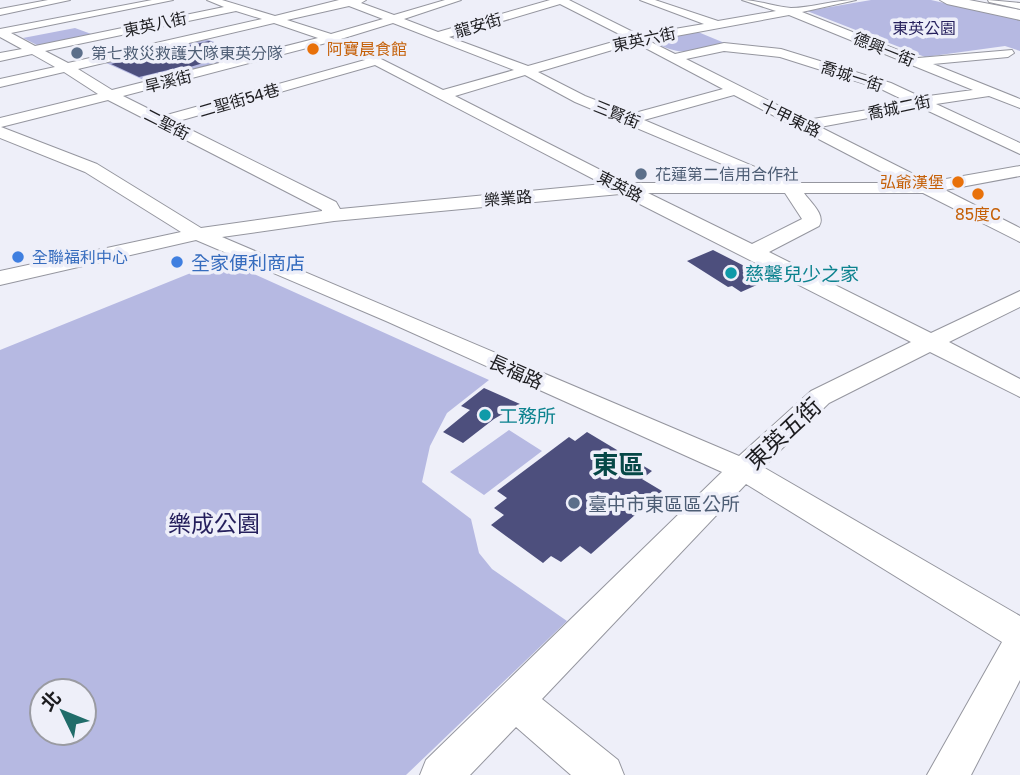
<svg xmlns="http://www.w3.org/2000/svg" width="1020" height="775" font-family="'Golos Text','Noto Sans TC',sans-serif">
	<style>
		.green { fill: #b6b9e2; fill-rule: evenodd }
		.building { fill: #4d4f7d }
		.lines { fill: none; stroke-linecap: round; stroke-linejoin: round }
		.minor-casing { stroke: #95969f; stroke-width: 2 }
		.highway-casing { stroke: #95969f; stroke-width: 2 }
		.minor { fill: #fff; fill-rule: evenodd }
		.highway { fill: #fff; fill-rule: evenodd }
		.food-dot { fill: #e8710a; stroke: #eeeff9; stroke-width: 2.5 }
		.service-dot { fill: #5c6f8a; stroke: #eeeff9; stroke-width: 2.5 }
		.shop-dot { fill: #3f7fe0; stroke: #eeeff9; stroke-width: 2.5 }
		.culture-dot { fill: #0f9aa8; stroke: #eeeff9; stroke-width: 2.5 }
		.labels { text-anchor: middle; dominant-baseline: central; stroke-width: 7; stroke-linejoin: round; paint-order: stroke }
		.far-street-label { font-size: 16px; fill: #1c1c1f; stroke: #eeeff9 }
		.far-park-label { font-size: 16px; fill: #251f5c; stroke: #eeeff9 }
		.far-food-label { font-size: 16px; fill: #c56008; stroke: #eeeff9; text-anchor: start }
		.far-service-label { font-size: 16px; fill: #4e5e75; stroke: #eeeff9; text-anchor: start }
		.far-shop-label { font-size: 16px; fill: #366cbe; stroke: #eeeff9; text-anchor: start }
		.shop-label { font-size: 19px; fill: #366cbe; stroke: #eeeff9; text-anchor: start }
		.culture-label { font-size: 19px; fill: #0d838f; stroke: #eeeff9; text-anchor: start }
		.street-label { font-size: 19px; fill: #1c1c1f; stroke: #eeeff9 }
		.service-label { font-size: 19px; fill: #4e5e75; stroke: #eeeff9; text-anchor: start }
		.near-street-label { font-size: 23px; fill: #1c1c1f; stroke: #eeeff9 }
		.near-park-label { font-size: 23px; fill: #251f5c; stroke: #eeeff9 }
		.district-label { font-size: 26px; font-weight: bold; fill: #064847; stroke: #eeeff9 }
	</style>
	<rect width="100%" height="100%" fill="#eeeff9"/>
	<!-- green -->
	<path class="green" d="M871,0H931L1020,20V51L1005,46L925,57L807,11Z
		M75,28L94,35L39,46L23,38Z
		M698,32L727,44C693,51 685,58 653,42V39Z
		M206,39L251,55L148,82L104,62Z
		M223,260L489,380L447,413L430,446L422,482L471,519L479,553L492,569L567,621L406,775H0V350ZM42,691H84V733H42Z
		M509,430L542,451L484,495L450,472Z"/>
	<!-- building -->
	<path class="building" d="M209,41L240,52L190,67H180L139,77L111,64Z
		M713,250L770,279L741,292L732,286L728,287L687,261Z
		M484,388L520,404L494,419L463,443L443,432L470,410L461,406Z
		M587,432L652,471L642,479L662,491L591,554L580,546L561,562L551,556L543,563L491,525L504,515L494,508L507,498L497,491L569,437L575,441Z"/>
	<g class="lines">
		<defs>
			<path id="minor" d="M48,0H70L0,15V9Z
				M152,0H173L11,33L35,46L224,7L207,0H222L275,16L339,0H366L361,3L394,15L445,0H461L404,19L438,32L550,0H569L639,35L704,24L640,0H655L718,21L776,11L742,0C759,0 774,7 791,8C810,8 834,0 856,0L802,12L918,58L1012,50L1014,53L1008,57L933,64L1020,99V108L989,96L936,104L1020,143V154L922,108L820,127L929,182L1020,166V176L945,190L1020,228V242L923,193H804C811,203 826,215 819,226L769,252L931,333L1020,291V307L949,342L1020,379V397L930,352L829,403L763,467L1020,616V680L971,775H927L1002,642L746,484L542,699L618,760L624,775H571L516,727L470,775H420L426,760L722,472L386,321L196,240L0,285V271L181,232L85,172L0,138V118L98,94L64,72L0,87V79L55,67L32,54L0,61V53L22,49L0,37V29ZM560,4L627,38L528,66L449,37ZM349,6L383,19L331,34L287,20ZM236,11L262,19L68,63L45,51ZM789,15L973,90L921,97L891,83L781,49L724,43L675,54L649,41ZM274,23L318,38L112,90L78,69ZM393,23L514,70L443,90L341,39ZM330,42L365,60L163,116L123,96ZM636,43L723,89L631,114L585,96L538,72ZM724,51L780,57L881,89L910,103L807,120L686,59ZM375,65L603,184L340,209L336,202L175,122ZM525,75L575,102L767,183H626L455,96ZM734,95L903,183H793L644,120ZM108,100L322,210V211L201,228L97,164L1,127ZM648,193H785L802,219L752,244ZM620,194L911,342L811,391L739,456L222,237L334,221Z
				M988,0L1020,3V9L989,2Z"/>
			<path id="highway" d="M940,0H969L1020,10V20L947,4Z"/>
		</defs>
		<!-- minor casing -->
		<use href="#minor" class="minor-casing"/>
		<!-- highway casing -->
		<use href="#highway" class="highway-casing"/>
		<!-- minor -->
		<use href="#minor" class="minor"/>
		<!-- highway -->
		<use href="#highway" class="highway"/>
	</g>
	<!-- markers -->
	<g class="food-dot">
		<circle cx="313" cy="49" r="7"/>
		<circle cx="958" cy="182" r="7"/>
		<circle cx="978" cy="194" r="7"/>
	</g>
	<g class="service-dot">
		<circle cx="77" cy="53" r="7"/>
		<circle cx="641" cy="174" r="7"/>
		<circle cx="574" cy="503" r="7"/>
	</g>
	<g class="shop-dot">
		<circle cx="18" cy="257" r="7"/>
		<circle cx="177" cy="262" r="7"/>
	</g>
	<g class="culture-dot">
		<circle cx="731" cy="273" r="7"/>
		<circle cx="485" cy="415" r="7"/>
	</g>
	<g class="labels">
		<!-- far-street labels -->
		<g class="far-street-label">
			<text transform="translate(155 24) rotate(-12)">東英八街</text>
			<text transform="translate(478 25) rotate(-16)">龍安街</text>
			<text transform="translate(644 39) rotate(-12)">東英六街</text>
			<text transform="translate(884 49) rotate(22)">德興一街</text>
			<text transform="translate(852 76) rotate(18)">喬城一街</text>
			<text transform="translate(168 81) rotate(-14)">旱溪街</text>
			<text transform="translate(239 100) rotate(-16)">二聖街54巷</text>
			<text transform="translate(899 107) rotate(-12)">喬城二街</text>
			<text transform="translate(617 114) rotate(22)">三賢街</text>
			<text transform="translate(791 118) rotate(26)">十甲東路</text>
			<text transform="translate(167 124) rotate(27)">二聖街</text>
			<text transform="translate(620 186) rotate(27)">東英路</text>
			<text transform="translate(508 198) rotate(-5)">樂業路</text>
		</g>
		<!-- far-park labels -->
		<g class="far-park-label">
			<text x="924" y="28">東英公園</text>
		</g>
		<!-- far-food labels -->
		<g class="far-food-label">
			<text x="327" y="49">阿寶晨食館</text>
			<text x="944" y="182" text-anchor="end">弘爺漢堡</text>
			<text x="978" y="214" text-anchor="middle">85度C</text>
		</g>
		<!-- far-service labels -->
		<g class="far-service-label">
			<text x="91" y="53">第七救災救護大隊東英分隊</text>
			<text x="655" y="174">花蓮第二信用合作社</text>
		</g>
		<!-- far-shop labels -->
		<g class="far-shop-label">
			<text x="32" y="257">全聯福利中心</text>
		</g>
		<!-- shop labels -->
		<g class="shop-label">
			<text x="191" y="262">全家便利商店</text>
		</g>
		<!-- culture labels -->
		<g class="culture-label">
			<text x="745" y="273">慈馨兒少之家</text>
			<text x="499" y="415">工務所</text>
		</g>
		<!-- street labels -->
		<g class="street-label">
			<text transform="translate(516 371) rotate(24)">長福路</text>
		</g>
		<!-- service labels -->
		<g class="service-label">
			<text x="588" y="503">臺中市東區區公所</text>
		</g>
		<!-- near-street labels -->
		<g class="near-street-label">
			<text transform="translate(783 433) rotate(-43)">東英五街</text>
		</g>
		<!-- near-park labels -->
		<g class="near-park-label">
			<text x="214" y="523">樂成公園</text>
		</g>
		<!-- district labels -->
		<g class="district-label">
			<text x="618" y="464">東區</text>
		</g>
	</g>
	<!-- north arrow -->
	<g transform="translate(63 712) rotate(313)"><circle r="33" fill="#eeeff9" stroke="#9a9ba2" stroke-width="2"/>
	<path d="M0-5L12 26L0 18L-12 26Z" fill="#206c6a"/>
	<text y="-10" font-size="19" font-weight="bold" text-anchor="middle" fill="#1c1c1f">北</text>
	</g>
</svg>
